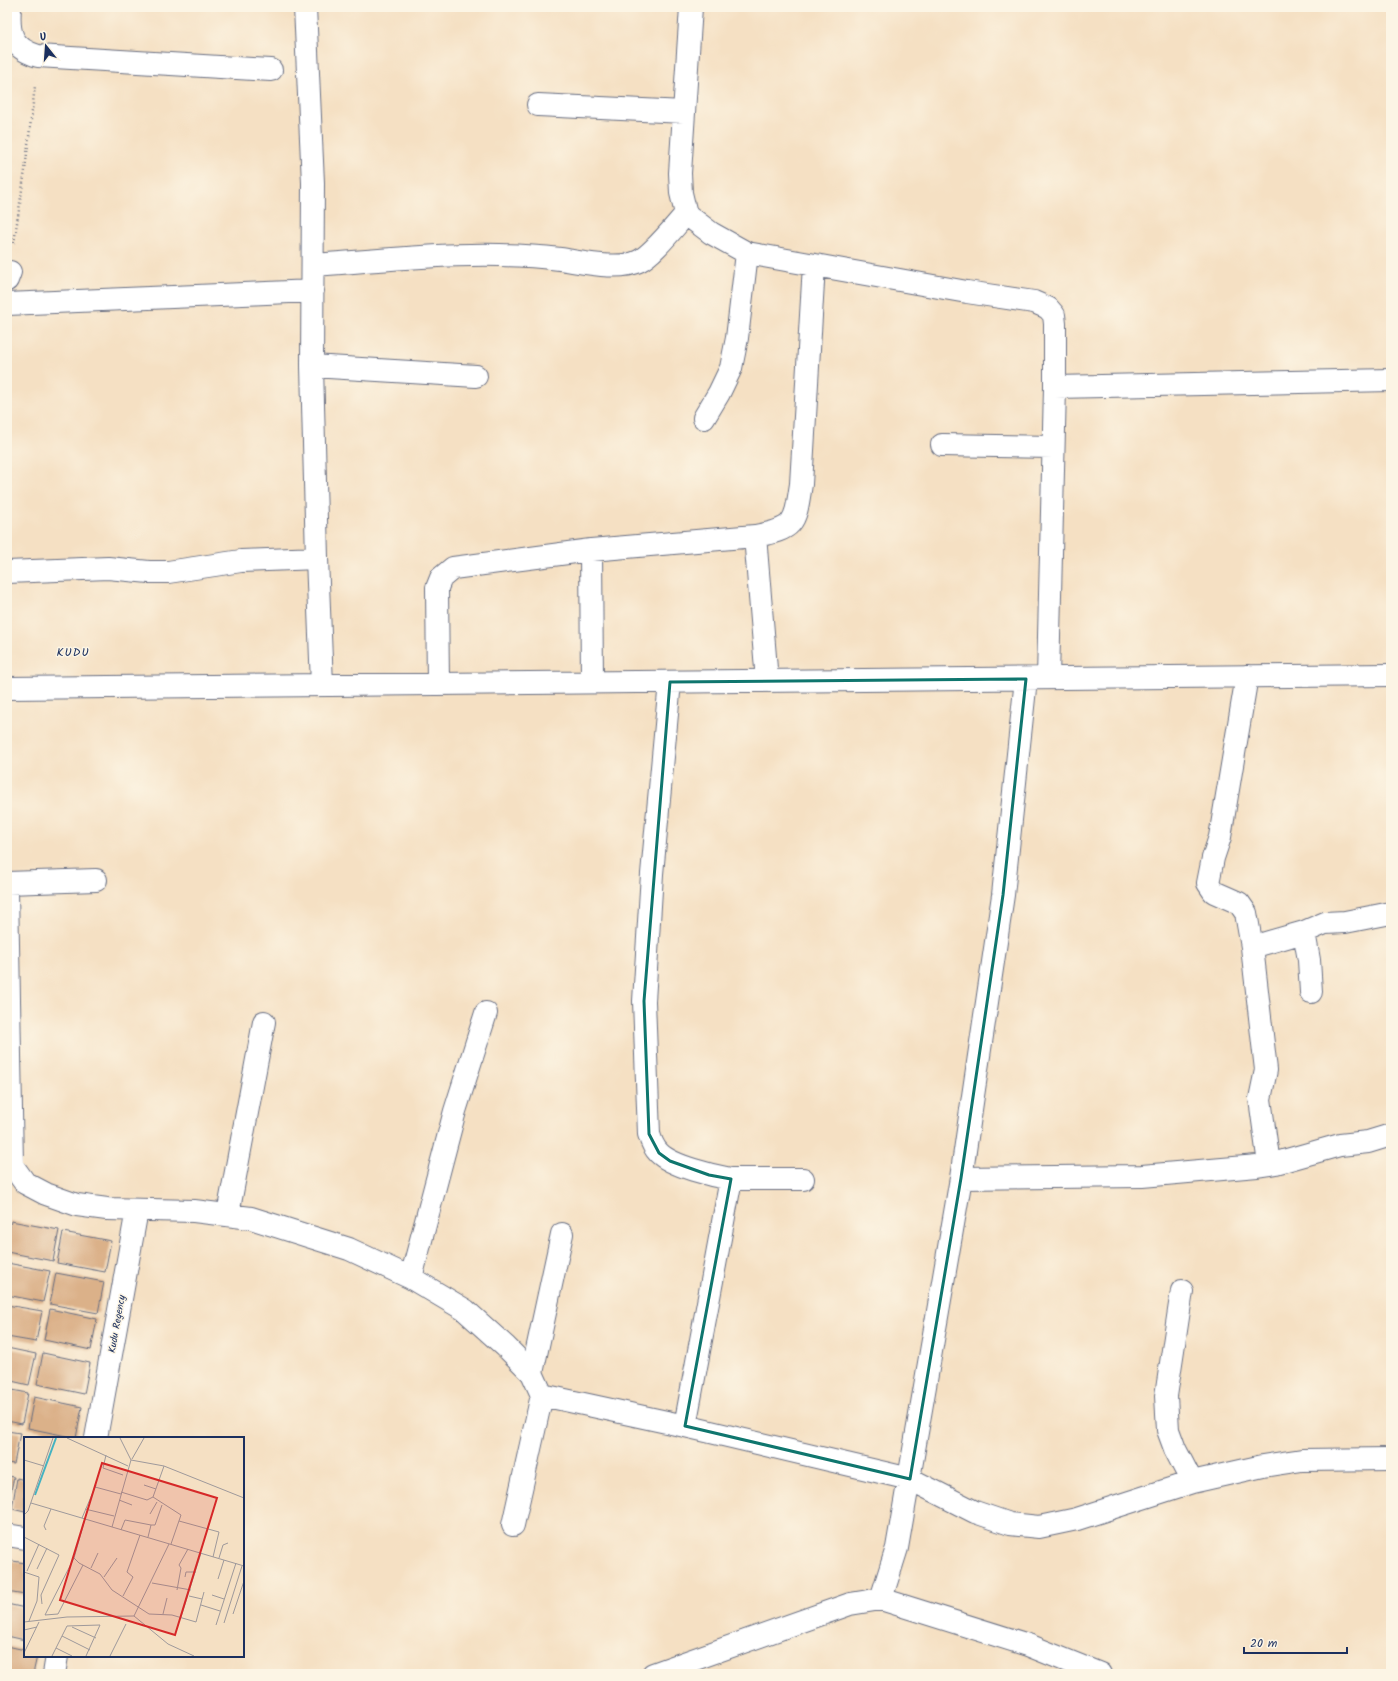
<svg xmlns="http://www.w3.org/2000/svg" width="1398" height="1681" font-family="Kalam,sans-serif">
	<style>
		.building { fill: #dbb189 }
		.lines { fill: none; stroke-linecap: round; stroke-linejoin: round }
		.minor-casing { stroke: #676d81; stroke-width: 24 }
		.path { stroke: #676d81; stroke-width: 2.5; stroke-dasharray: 1 3; stroke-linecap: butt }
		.minor { stroke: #fff; stroke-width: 22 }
		.marked { fill: none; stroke: #0f766e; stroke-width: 3; stroke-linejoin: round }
		.labels { text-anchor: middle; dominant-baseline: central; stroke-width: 3; stroke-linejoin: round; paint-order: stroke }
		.street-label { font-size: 10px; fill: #1b2f5e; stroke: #fcf5e5 }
		.quarter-label { font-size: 12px; letter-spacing: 1px; fill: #1b2f5e; stroke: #fcf5e5 }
		.inset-river { fill: none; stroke: #44b2c1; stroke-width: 2 }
		.inset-road { fill: none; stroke: #9e999b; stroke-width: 1 }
		.view { fill: #d62828; fill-opacity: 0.15; stroke: #d62828; stroke-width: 2 }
		.inset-edge { fill: none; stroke: #1b2f5e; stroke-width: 2 }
	</style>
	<rect width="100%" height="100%" fill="#fcf5e5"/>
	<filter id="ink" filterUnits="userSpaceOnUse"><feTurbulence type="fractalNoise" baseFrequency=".025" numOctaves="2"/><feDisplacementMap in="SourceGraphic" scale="8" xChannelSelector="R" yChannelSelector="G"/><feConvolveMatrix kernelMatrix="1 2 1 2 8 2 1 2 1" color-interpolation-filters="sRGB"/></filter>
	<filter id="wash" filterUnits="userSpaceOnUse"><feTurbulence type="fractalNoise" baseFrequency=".012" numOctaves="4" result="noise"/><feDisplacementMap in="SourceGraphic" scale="16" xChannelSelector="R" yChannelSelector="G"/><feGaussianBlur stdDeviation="0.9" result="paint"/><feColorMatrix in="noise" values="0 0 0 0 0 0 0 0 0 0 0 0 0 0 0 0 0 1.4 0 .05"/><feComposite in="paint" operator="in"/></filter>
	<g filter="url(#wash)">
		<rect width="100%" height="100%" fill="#f5e0c3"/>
		<g id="blocks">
			<!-- building -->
			<path class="building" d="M11,1221L59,1230L53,1261L7,1252V1242Z
				M63,1232L111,1241L105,1272L57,1263Z
				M7,1263L50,1271L43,1302L7,1295Z
				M56,1273L104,1282L98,1313L50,1304Z
				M7,1305L42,1311L36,1342L7,1337Z
				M50,1309L97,1319L91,1350L44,1340Z
				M7,1348L36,1354L29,1385L7,1380Z
				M43,1353L90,1363L84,1394L37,1384Z
				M7,1389L28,1393L22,1424L7,1421Z
				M34,1397L82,1407L76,1438L28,1428Z
				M7,1431L20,1433L14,1464L7,1463Z
				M7,1476L14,1477L8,1504H7Z
				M17,1478L25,1480V1512L12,1509Z
				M7,1560L25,1563V1595L7,1592Z
				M7,1604L25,1608V1640L7,1636Z
				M7,1646L25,1650V1656H37L33,1674H7Z"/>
		</g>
	</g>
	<g filter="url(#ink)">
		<use href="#blocks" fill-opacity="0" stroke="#676d81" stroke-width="1"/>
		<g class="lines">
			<defs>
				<path id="minor" d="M10,7C8,33 11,48 38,56L271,70
					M305,7L313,183L312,366L317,558L322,685
					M691,7L680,173L681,193L686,214L711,233L747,253L967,292L1034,302L1048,308L1054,315L1055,324V387L1048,678
					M538,105L684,112
					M314,265C395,259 479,249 560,259C582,262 619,271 639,261C653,254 674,227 686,214
					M7,280L10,272
					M7,304L313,291
					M312,366L476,376
					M1055,387L1391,380
					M704,418L719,393L731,368L737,338L747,253
					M942,445L1053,447
					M755,536C796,529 795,523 801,484L814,265
					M591,550L592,682
					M7,572L108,568L149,572H168L241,561L317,558
					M1247,676L1220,837L1213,858L1208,883L1214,892L1239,903L1246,913L1252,947L1266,1070L1260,1099L1269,1164
					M670,682L652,874L644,1001L649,1134C651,1141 654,1148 659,1153C672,1166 713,1176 731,1179L685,1426
					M438,684L437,588L441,578L453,568L591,550L755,536L767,681
					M7,688L1391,675
					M7,883L96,880
					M7,890L12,1165L25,1183L46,1194L77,1205L107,1209L194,1211L251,1218L349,1249L411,1278L465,1310L506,1347L532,1373L542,1395L685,1426L910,1479L975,1512L1010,1524L1039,1527L1077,1519L1192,1482L1263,1466L1302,1460L1391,1459
					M1252,947L1304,932
					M1311,992L1309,960L1304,932L1325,923L1345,922L1391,913
					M961,1178L1142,1176L1257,1166L1276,1163L1340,1145L1368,1142L1391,1135
					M731,1179H803
					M228,1214L264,1022
					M411,1278L455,1111L486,1013
					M1182,1291L1166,1396L1168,1430L1175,1449L1192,1482
					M532,1373L562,1234
					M96,1438L137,1210
					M513,1525L542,1395
					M7,1535L25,1538
					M881,1599L1028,1645L1100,1674
					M54,1674L57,1656
					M653,1674L850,1604L881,1599L897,1548L961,1178L973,1096L1003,895L1026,679"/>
			</defs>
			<!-- minor casing -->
			<use href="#minor" class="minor-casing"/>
			<!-- path -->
			<path class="path" d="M14,243L25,170L35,86"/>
			<!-- minor -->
			<use href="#minor" class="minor"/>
		</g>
	</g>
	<!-- marked area -->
	<path class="marked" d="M1026,679L1003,895L961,1178L910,1479L685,1426L731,1179L709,1175L670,1161L659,1153L649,1134L644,1001L670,682Z"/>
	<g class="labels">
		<!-- street labels -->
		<g class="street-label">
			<text transform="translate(117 1324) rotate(-80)">Kudu Regency</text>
		</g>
		<!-- quarter labels -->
		<g class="quarter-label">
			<text x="73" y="652">KUDU</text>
		</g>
	</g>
	<!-- overview -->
	<g transform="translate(24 1437)">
		<rect width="220" height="220" fill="#f5e0c3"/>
		<path class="inset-river" d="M11,58L32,1"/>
		<path class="inset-road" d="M43,1L104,29M96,1L107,23L140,29L129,60L157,78L147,107M82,18L79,31L99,38M108,22L120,1M0,23L20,29M140,29L220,61M120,48L132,52M71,50L97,57M97,55L123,63L129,60M95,63L108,68M7,66L220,129M61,72L90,79M126,77L133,65M0,78L4,74L29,1M58,81L72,48M155,84L195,95L189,120M127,88H131L138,68M88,90L107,23M22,93L20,89L27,72M97,93L101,83L127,88L124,100M0,100L35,118L17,158L18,167M50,121L55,126L76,137L88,153L125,177L148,178L172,185L180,155M195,121L199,108L204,106M59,128L34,177L21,178L50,121L61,82M67,131L74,116M13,132L23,111M3,134L15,107M0,135L15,140L13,164L5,184M80,140L93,121M161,140L162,135H172M194,142L200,123M128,146L167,153M153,153L157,131L155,128L164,112M188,158L200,162M99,159L109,140L103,135L116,98M165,159L178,162M177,168L196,174M139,177L143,161M209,177L220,144M110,179L144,207L170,219M157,180L177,116M0,185L43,180L110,179L145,107M200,186L218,129M192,188L212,126M48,190L72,201M0,193L13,190M38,199L66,213M32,211L48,219M0,216L15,185M28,219L43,189L76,188L62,219M86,219L102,187"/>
		<path class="view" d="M78,26L193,61L151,198L36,163Z"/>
		<rect width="220" height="220" class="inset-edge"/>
	</g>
	<!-- margin -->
	<rect width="1398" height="1681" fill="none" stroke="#fcf5e5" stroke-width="24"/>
	<!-- north arrow -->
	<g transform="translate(46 46) rotate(343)" stroke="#fcf5e5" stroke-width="3" paint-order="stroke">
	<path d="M0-3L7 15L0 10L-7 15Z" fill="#1b2f5e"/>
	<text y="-6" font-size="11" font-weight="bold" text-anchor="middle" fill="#1b2f5e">U</text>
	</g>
	<!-- scale -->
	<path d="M1244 1647v6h103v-6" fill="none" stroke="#1b2f5e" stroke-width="2"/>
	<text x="1250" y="1647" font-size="12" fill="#1b2f5e" stroke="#fcf5e5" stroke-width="3" paint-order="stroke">20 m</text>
</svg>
